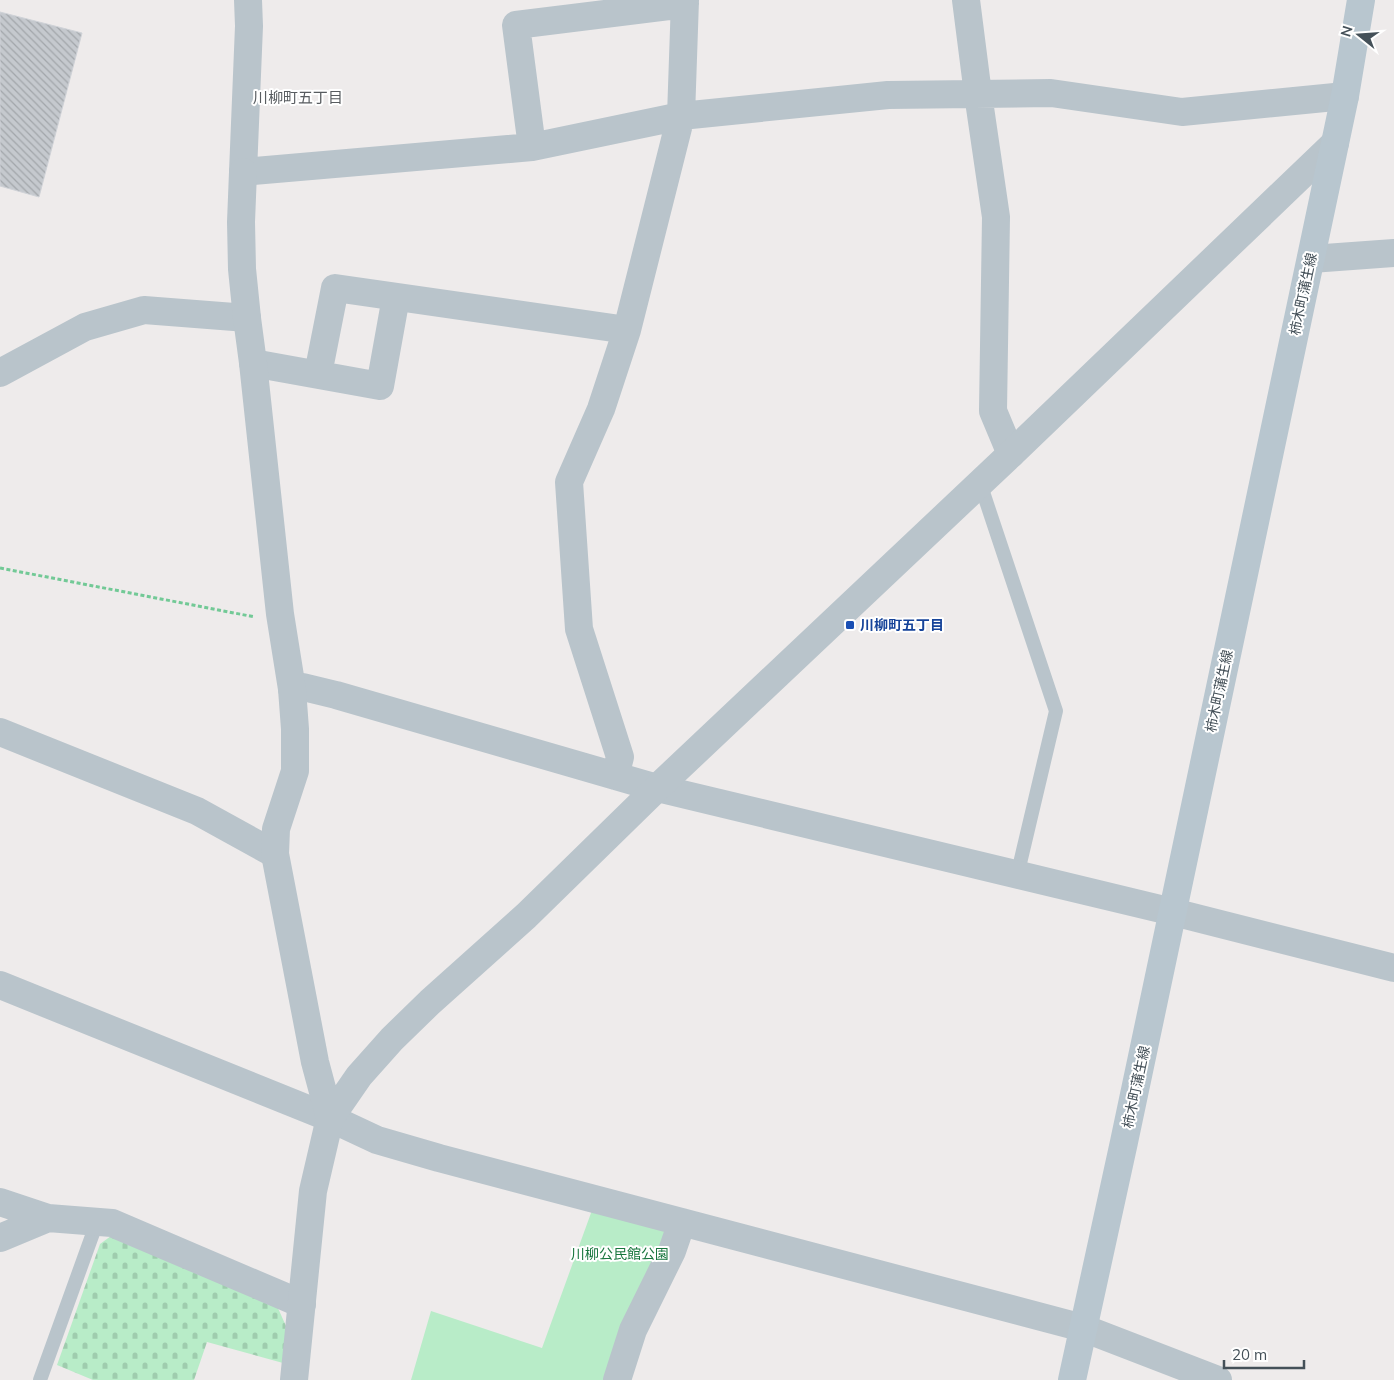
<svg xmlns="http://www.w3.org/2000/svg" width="1394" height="1380" font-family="Mulish,'Noto Sans JP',sans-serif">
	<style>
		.cemetery { fill: url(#cemetery-stones) }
		.park { fill: #b8ecc8 }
		.building { fill: url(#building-back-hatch); stroke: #cfd2d7 }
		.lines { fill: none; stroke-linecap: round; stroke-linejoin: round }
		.path { stroke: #72c996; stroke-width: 3; stroke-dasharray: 4 2.5; stroke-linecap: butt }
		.service { stroke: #b9c4cb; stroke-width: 14 }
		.minor { stroke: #b9c4cb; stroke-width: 28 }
		.tertiary { stroke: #b9c4cb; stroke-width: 28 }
		.secondary { stroke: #b8c6cf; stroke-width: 28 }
		.transit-dot { fill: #1a4fb4; stroke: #fff; stroke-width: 2 }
		.labels { text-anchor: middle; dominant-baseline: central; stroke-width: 4; stroke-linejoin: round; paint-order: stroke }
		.street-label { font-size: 14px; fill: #445058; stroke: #fff }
		.transit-label { font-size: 14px; font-weight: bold; fill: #164399; stroke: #fff; text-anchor: start }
		.park-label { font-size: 14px; fill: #18763e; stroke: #fff }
		.neighbourhood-label { font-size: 15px; fill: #585c60; stroke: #fff }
	</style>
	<defs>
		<pattern id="cemetery-stones" width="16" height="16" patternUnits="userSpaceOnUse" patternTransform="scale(1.25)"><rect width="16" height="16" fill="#b8ecc8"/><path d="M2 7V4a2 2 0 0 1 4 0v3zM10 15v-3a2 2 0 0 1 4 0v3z" fill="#9fccae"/></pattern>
		<pattern id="building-back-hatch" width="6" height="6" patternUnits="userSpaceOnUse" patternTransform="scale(1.25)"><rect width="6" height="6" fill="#c5c9ce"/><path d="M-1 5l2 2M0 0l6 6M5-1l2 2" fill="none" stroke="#a2a6aa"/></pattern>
	</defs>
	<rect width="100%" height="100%" fill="#eeebeb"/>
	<!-- cemetery -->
	<path class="cemetery" d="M111,1236L277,1306L286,1326L283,1363L207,1342L194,1380H93L57,1365L100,1244Z"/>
	<!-- park -->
	<path class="park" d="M595,1202L677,1225L613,1380H411L431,1311L542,1348Z"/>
	<!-- building -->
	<path class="building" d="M0,12L82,33L39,197L0,186Z"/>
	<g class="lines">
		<!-- path -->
		<path class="path" d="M0,568L255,617"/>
		<!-- service -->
		<path class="service" d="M980,483L1056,711L1017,876
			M40,1380L97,1222"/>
		<!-- minor -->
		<path class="minor" d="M248,0L249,26L243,172L532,147L681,116L888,95L1051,93L1182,112L1345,96
			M966,0L978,94L996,217L993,411L1011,454
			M532,147L516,25L685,4
			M1311,259L1394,253
			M253,363L380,386L396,297
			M0,373L85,327L144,310L247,318
			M318,374L335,288L627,330
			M292,689L303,687L336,695L657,788L1173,912
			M0,732L197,811L275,854
			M615,776L620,757L579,629L569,482L601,409L627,330L681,116L685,0
			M0,985L330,1118L377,1140L439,1158L1083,1328
			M0,1202L48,1218
			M0,1238L48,1218L112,1223L302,1304
			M617,1380L633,1330L672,1251L682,1222"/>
		<!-- tertiary -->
		<path class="tertiary" d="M243,172L241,222L242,269L247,318L253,363L280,614L292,689L295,729V771L276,829L275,854L315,1062L330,1118
			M1173,912L1394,968
			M1083,1328L1218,1380
			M294,1380L313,1191L330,1118L359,1076L392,1039L430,1002L526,916L657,788L1011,454L1335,143"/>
		<!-- secondary -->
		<path class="secondary" d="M1072,1380L1124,1142L1345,96L1361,0"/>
	</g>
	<!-- markers -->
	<rect class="transit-dot" x="845" y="620" width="10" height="10" rx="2.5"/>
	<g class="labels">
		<!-- street labels -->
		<g class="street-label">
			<text transform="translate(1303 294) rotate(-78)">柿木町蒲生線</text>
			<text transform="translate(1219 691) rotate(-78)">柿木町蒲生線</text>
			<text transform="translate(1136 1087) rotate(-78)">柿木町蒲生線</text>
		</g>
		<!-- transit labels -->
		<g class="transit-label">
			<text x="860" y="625">川柳町五丁目</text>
		</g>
		<!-- park labels -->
		<g class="park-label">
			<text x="620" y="1254">川柳公民館公園</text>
		</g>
		<!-- neighbourhood labels -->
		<g class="neighbourhood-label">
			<text x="298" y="97">川柳町五丁目</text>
		</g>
	</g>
	<!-- north arrow -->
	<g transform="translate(1359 35) rotate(287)" stroke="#ffffff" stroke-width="4" paint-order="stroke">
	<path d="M0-4L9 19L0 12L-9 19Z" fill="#445058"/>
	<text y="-8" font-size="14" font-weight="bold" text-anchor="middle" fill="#445058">N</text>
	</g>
	<!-- scale -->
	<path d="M1224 1360v8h80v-8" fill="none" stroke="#445058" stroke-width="2.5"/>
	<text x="1232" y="1360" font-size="15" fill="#445058" stroke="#ffffff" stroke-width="4" paint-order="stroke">20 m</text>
</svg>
